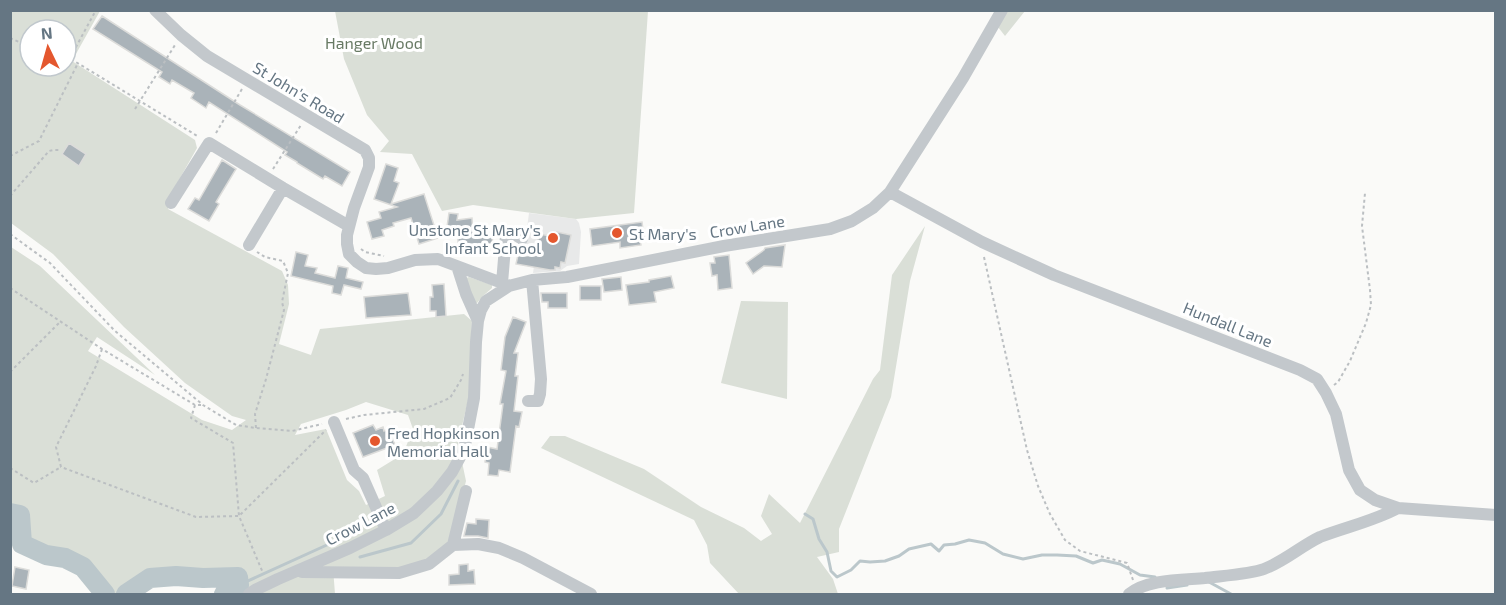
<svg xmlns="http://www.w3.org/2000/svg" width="1506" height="605" font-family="'Exo 2',sans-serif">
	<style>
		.built { fill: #e8e9e9 }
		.green { fill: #dadfd7; fill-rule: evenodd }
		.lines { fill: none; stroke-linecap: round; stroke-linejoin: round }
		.stream { stroke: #bbc7cb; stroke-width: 3 }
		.river { stroke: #bbc7cb; stroke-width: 20 }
		.building { fill: #aab3b9; stroke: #dcdcda; stroke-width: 1.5 }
		.path { stroke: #bbbfc2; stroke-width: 2; stroke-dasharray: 3 3; stroke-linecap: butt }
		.minor { stroke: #c3c8cc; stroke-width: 12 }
		.poi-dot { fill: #e4572e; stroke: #fff; stroke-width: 2 }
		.labels { text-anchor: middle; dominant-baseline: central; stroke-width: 6; stroke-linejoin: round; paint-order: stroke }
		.park-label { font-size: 16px; fill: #687a64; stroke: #fff }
		.street-label { font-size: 16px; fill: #657683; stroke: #fff }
		.poi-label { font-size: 16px; fill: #657683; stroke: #fff; text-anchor: start }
	</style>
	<rect width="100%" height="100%" fill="#fafaf8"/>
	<!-- built -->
	<path class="built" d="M529,213L576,219L579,223L581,232L579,264L567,266L560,271L533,273L537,247L525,244Z"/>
	<!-- green -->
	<path class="green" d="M11,11H100L72,61L195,140L197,148L171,194L168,209L282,271L288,285L289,304L279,344L311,355L320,329L464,314L472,321L469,396L458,443L466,481L449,550L400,570L333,568L335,594H238L243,586L240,576L177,574L150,576L127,592L119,594H110L85,566L66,556L46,553L25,543L22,513L11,510V247L40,266L155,375L97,337L88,351L202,420L232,430L246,420L232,416L185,383L124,327L53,254L11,223ZM30,30H66V66H30ZM366,402L408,415L413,429L403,454L377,470L385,496L366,505L359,491L347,480L326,429L295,435L301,424L346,410Z
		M335,11H648L634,213L576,219L473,205L442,211L412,154L380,152L389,141L367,115L344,59Z
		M1007,11H1025L1005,36L998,27Z
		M925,226L910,281L891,397L839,529V552L817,557L833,579L838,594H739L710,563L707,545L694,520L541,448L550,436H565L644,469L701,507L744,528L761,541L772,534L761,516L769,494L800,523L873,379L880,370L892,275Z
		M469,277L492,285V288L483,296L477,303L473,304L466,278Z
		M741,301L788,302L787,399L721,383Z
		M11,513L20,515L22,544L18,546H11Z"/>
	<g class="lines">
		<!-- stream -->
		<path class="stream" d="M805,514L813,519L819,539L827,552L831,571L837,577L851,570L860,561L870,562L885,561L899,556L909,549L931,544L939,551L944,545L955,544L969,540L985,543L1003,554L1023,559L1042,555H1057L1076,556L1093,563L1102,560L1120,564L1140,575L1155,577
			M360,557L411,543L441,514L458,481
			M1209,582L1231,594
			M239,585L329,544
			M1167,588L1187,585"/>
		<!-- river -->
		<path class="river" d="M10,513L20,515L22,544L46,555L65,558L83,567L105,594
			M126,594L150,578L176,576L203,578L238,577L239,585L224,594"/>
	</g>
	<!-- building -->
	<path class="building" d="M102,16L240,105L350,172L342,186L325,176L323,179L297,163V162L285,155L287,152L209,102L206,108L191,98L194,93L172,80L170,84L159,77L162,72L93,29Z
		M69,143L86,154L79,166L62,154Z
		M222,160L236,169L216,202L219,204L209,221L188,209L195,198L199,200Z
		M386,164L398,168L394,181L399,183L391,204L424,194L438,238L419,244L411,218L393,223L394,226L382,230L384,236L372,239L367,222L381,218L379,212L397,207L374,199Z
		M449,213L458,214L457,220L472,218L473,235L492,234L493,248L458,250V236L446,234Z
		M642,222L644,237H639L641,245L620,248V242L592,246L590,229Z
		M557,232L571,235L565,263L561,262L560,268L555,267V270H550L516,264L518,255L527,256V253L535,254L539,234L556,237Z
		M785,245L782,267L764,266L753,274L746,263L764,250L765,248Z
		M296,252L308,255L305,266L317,268L315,273L335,278L338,266L348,268L346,278L363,282L361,289L344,285L341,295L332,293L333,286L291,276Z
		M729,255L732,288L718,290L717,275L712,276L710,263H715L714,257Z
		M671,276L674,288L654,292L656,302L629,305L626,285L649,282V280Z
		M621,277L622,290L604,292L602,279Z
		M444,284L446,316L436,317V311H430V297H433L432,285Z
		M580,286H601V300H580Z
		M408,293L411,315L366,318L364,297Z
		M541,293H567V308H548V302H542Z
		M513,317L526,322L514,353H518L515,376H518L514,411L522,412L519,427L516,426L510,472L499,470L498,476L488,475L489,463L485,462L487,447L497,449L503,404H500L506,371L501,370L505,337Z
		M373,425L376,430L383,427L384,431L389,429L395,445L363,457L353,433Z
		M476,519L489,520L488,538L478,536H464L467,523L476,524Z
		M468,564V571L474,570L475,584L449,585V575L459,574V565Z
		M15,567L29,570L26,589L12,586Z"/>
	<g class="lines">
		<!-- path -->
		<path class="path" d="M10,38L30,47
			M66,56L199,137
			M70,58L96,10
			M135,109L175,45
			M216,133L242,89
			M10,156L39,141L78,63
			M273,169L301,125
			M10,196L49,151L53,150H59
			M10,234L50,263L115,331L203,405L236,425L256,428L292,431L322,424
			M361,249L365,252L384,256
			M984,257L1027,450L1038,486L1050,514L1065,540L1080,551L1127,563L1133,580
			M10,288L102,349L195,405H201
			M102,349L96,366L56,447L61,467L196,517L239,516L326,430
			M10,372L61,321
			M1334,385L1338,382L1350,361L1366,323L1371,305L1370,290L1362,226L1365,193
			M195,405L191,418L233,443L239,516L263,573
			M346,419L364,415L424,409L450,398L461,380L463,374
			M256,428L255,414L266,379L284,310L282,302L288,273L283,261L265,257L257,252
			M10,468L34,483L61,467"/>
		<!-- minor -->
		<path class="minor" d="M155,10L181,35L207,56L365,150L369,158V167L354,208L347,235V244L349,254L357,262L366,268L376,269L388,268L415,260L438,259L502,283L509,286
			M890,192L982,242L1054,275L1300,370L1317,379L1326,393L1336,414L1349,470L1360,490L1375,500L1398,508L1496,515
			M171,203L209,143L283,188L349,226
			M249,245L283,188
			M457,266L466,294L478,321
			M502,283L506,235L511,232L522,239
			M528,401H538L540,394L541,379L532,280
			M334,422L354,470L363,478L386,530
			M453,545L466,491
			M302,572L399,573L429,564L453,545L478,544L499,548L523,558L591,594
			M249,594L255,590L278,579L350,548L386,530L414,513L437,491L452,472L464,450L474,398L476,342L478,321L481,310L486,301L509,286L532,280L567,277L724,246L830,229L852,221L873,208L890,192L963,78L1002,10
			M1129,594C1147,579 1182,580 1205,578C1220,576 1251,574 1264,569C1285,561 1301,546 1320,537C1346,527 1374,521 1398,508"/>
	</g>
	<!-- markers -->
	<g class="poi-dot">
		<circle cx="617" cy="233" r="6"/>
		<circle cx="553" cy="238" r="6"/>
		<circle cx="375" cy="441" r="6"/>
	</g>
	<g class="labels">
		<!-- park labels -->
		<g class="park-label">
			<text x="374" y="42">Hanger Wood</text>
		</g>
		<!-- street labels -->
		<g class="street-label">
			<text transform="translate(299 92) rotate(31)">St John's Road</text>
			<text transform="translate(747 226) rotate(-9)">Crow Lane</text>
			<text transform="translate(1228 324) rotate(22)">Hundall Lane</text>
			<text transform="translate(360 523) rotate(-27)">Crow Lane</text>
		</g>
		<!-- poi labels -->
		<g class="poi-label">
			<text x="541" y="229" text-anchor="end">Unstone St Mary's<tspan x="541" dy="18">Infant School</tspan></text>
			<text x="629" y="233">St Mary's</text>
			<text x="387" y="432">Fred Hopkinson<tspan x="387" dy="18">Memorial Hall</tspan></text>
		</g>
	</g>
	<!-- border -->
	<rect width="1506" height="605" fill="none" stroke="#657683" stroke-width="24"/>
	<!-- north arrow -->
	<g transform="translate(48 48) rotate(355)"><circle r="28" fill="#ffffff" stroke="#c1c8cd" stroke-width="1.5"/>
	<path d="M0-4.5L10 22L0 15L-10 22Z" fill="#e4572e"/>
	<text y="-9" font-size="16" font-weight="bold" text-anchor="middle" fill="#657683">N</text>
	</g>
</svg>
